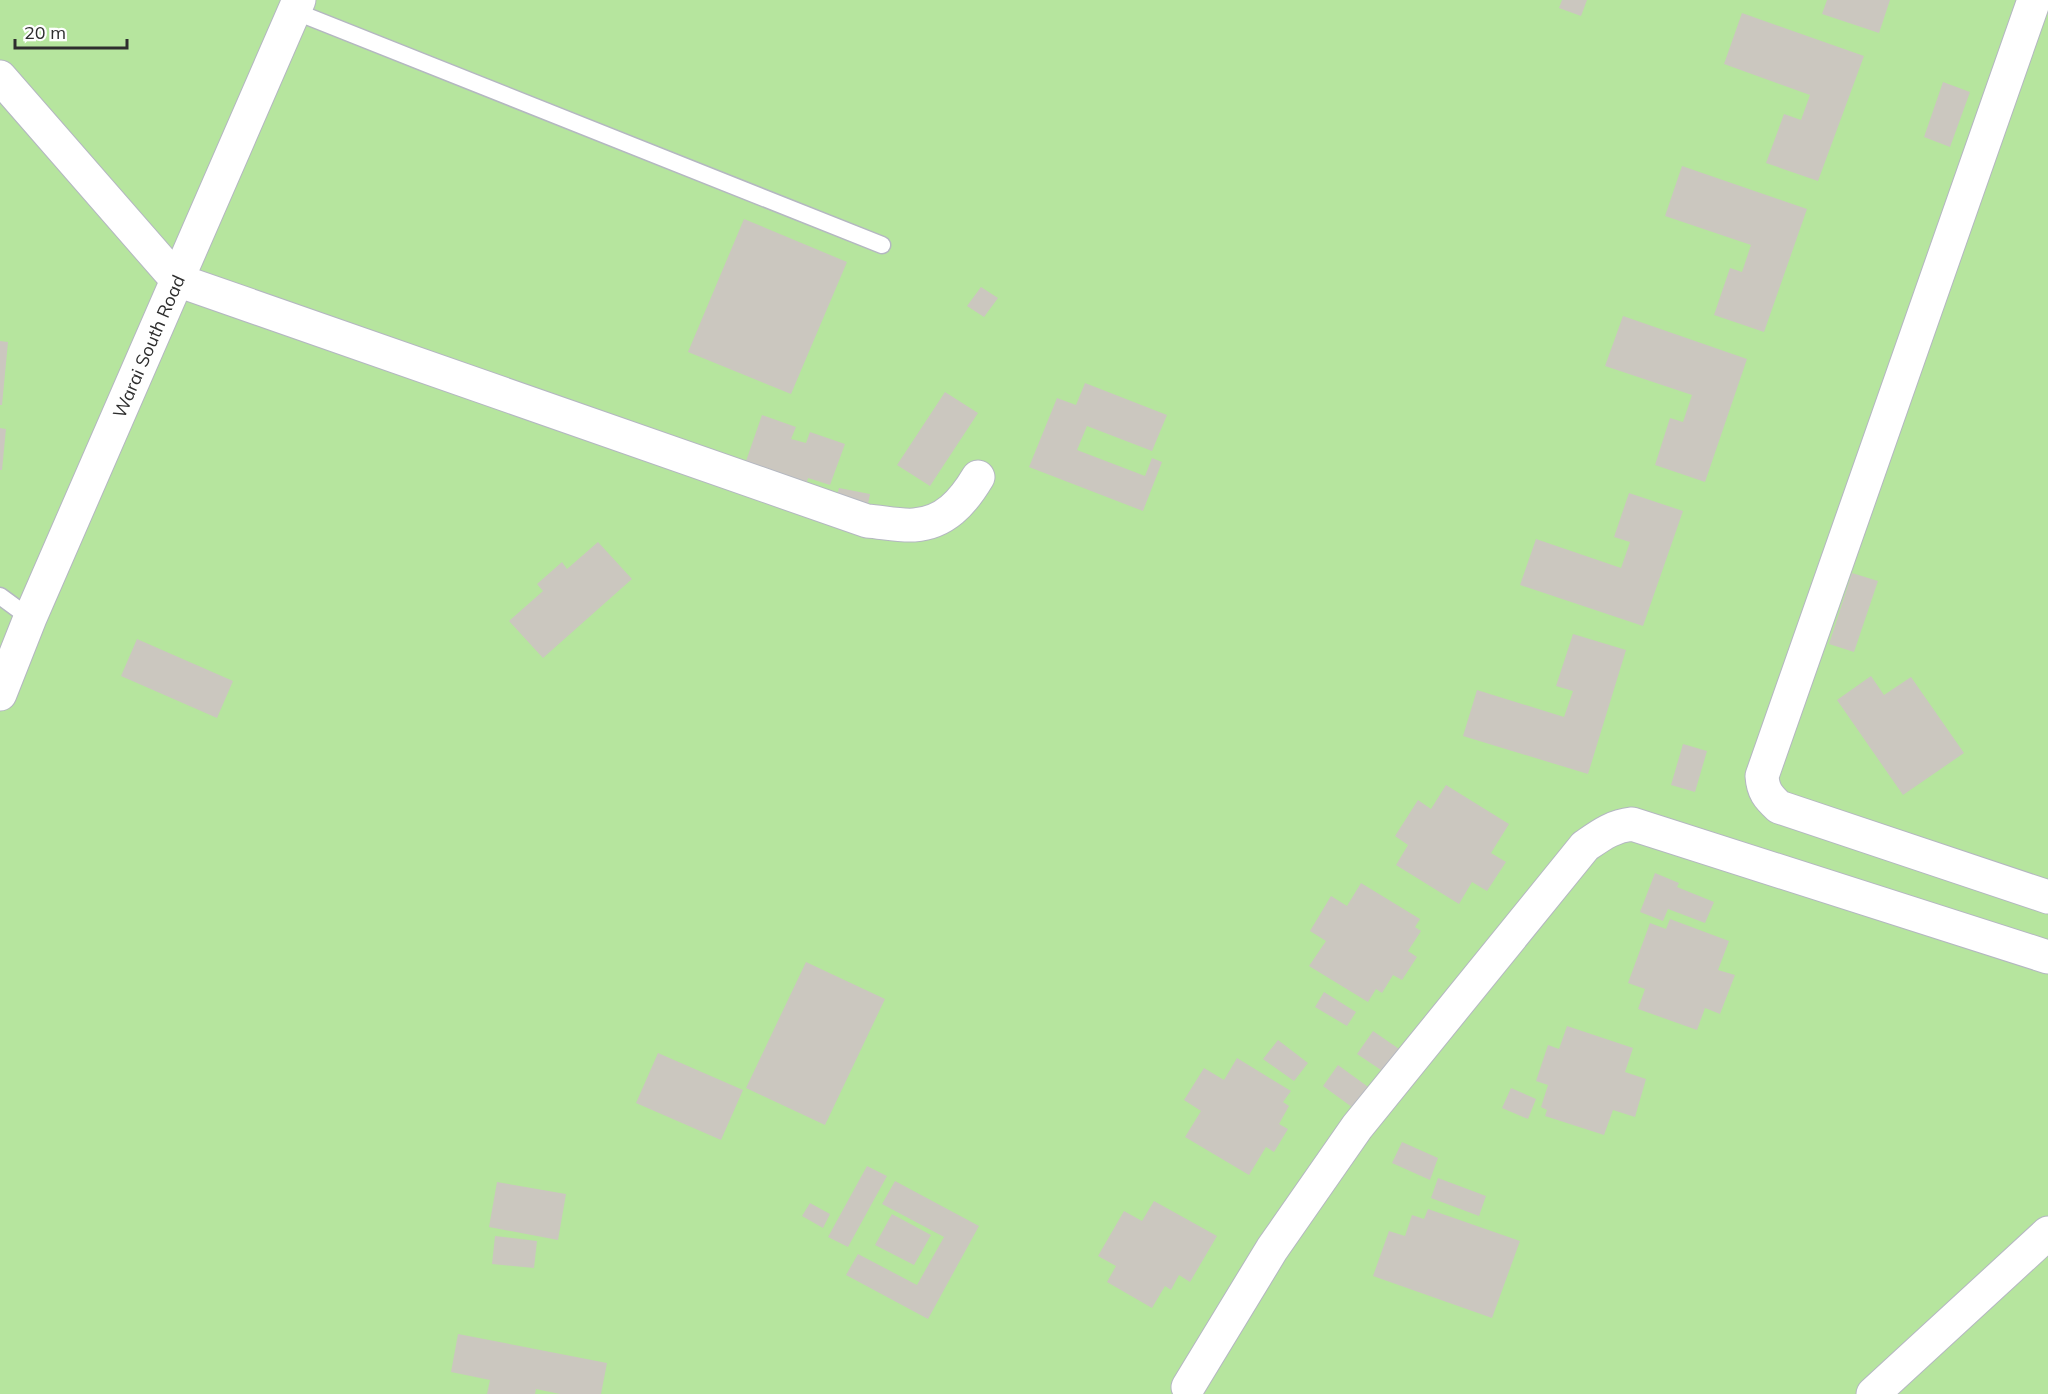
<svg xmlns="http://www.w3.org/2000/svg" width="2048" height="1394" font-family="Mulish,sans-serif">
	<style>
		.green { fill: #b6e59e }
		.building { fill: #cbc7bf }
		.lines { fill: none; stroke-linecap: round; stroke-linejoin: round }
		.service-casing { stroke: #b4b7c1; stroke-width: 19 }
		.minor-casing { stroke: #b4b7c1; stroke-width: 35 }
		.service { stroke: #fff; stroke-width: 16 }
		.minor { stroke: #fff; stroke-width: 33 }
		.labels { text-anchor: middle; dominant-baseline: central; stroke-width: 6; stroke-linejoin: round; paint-order: stroke }
		.street-label { font-size: 18px; fill: #2e2e2e; stroke: #fff }
	</style>
	<rect width="100%" height="100%" fill="#efe9e1"/>
	<!-- green -->
	<path class="green" d="M0,0H2048V1394H0Z"/>
	<!-- building -->
	<path class="building" d="M1562,0H1587L1581,16L1559,8Z
		M1827,0H1890L1879,33L1822,14Z
		M1742,13L1864,56L1818,181L1766,163L1784,114L1801,120L1810,95L1724,64Z
		M1943,82L1970,92L1950,147L1924,137Z
		M1682,166L1807,209L1764,332L1714,315L1730,268L1742,272L1751,245L1665,216Z
		M744,219L847,262L791,394L688,352Z
		M981,287L998,298L984,317L967,306Z
		M1623,316L1747,359L1705,482L1655,465L1670,418L1683,422L1692,395L1605,366Z
		M0,341L8,342L2,405H0Z
		M1085,383L1167,415L1152,451L1087,426L1077,450L1145,476L1152,458L1162,462L1143,511L1029,467L1057,398L1076,405Z
		M945,392L978,413L930,486L897,465Z
		M762,415L796,427L791,439L806,443L810,432L845,444L830,485L808,478L807,482L746,461Z
		M0,428L6,429L2,470H0Z
		M839,488L870,494L867,509L835,502Z
		M1629,493L1683,511L1643,626L1520,585L1536,539L1621,568L1630,542L1614,537Z
		M598,542L632,579L543,658L509,621L543,591L537,584L562,562L567,569Z
		M1852,573L1878,581L1854,652L1829,644Z
		M1573,634L1626,650L1588,774L1463,736L1477,690L1564,717L1573,691L1556,686Z
		M137,639L233,681L217,718L121,676Z
		M1871,676L1884,695L1911,677L1964,753L1903,795L1837,700Z
		M1683,744L1707,751L1695,792L1671,785Z
		M1446,785L1509,824L1491,853L1506,862L1487,891L1472,882L1459,904L1396,865L1408,845L1395,836L1418,800L1431,809Z
		M1655,873L1679,883L1677,887L1714,902L1705,923L1668,909L1663,921L1640,912Z
		M1361,883L1420,919L1415,927L1421,931L1408,951L1417,957L1402,980L1393,975L1382,993L1376,989L1368,1002L1309,966L1326,941L1310,931L1331,896L1347,906Z
		M1670,919L1729,941L1718,970L1735,975L1720,1014L1705,1008L1697,1030L1638,1009L1645,989L1628,983L1650,923L1666,929Z
		M806,962L885,999L825,1125L746,1088Z
		M1324,992L1356,1012L1347,1026L1315,1007Z
		M1567,1026L1633,1048L1625,1072L1646,1079L1635,1117L1613,1110L1604,1135L1545,1116L1547,1110L1541,1107L1548,1085L1536,1081L1548,1045L1559,1049Z
		M1373,1031L1402,1051L1387,1074L1357,1054Z
		M1278,1040L1308,1063L1294,1081L1263,1059Z
		M658,1053L743,1090L721,1140L636,1103Z
		M1237,1058L1291,1091L1283,1102L1289,1106L1279,1124L1288,1129L1274,1152L1266,1147L1249,1175L1185,1137L1201,1111L1184,1100L1204,1068L1224,1080Z
		M1338,1065L1371,1089L1356,1110L1323,1086Z
		M1511,1088L1536,1099L1528,1119L1502,1108Z
		M1402,1142L1438,1158L1430,1180L1392,1163Z
		M867,1166L887,1176L848,1247L828,1237Z
		M1438,1178L1486,1196L1479,1216L1431,1198Z
		M895,1181L979,1226L928,1319L846,1275L858,1254L917,1285L944,1237L882,1204Z
		M497,1182L566,1194L558,1240L489,1227Z
		M1154,1201L1217,1236L1190,1282L1179,1275L1171,1290L1165,1286L1152,1308L1107,1282L1116,1266L1098,1256L1124,1211L1142,1221Z
		M810,1203L830,1214L823,1228L802,1216Z
		M1428,1209L1520,1241L1492,1318L1373,1276L1389,1231L1405,1236L1412,1215L1424,1219Z
		M892,1214L931,1235L914,1265L875,1245Z
		M495,1236L537,1241L534,1268L492,1264Z
		M458,1334L607,1363L601,1394H560L536,1389L535,1394H487L490,1380L451,1372Z"/>
	<g class="lines">
		<defs>
			<path id="service" d="M294,11L882,245
				M0,596L30,618"/>
			<g id="minor">
				<path d="M2034,0L1762,776C1763,791 1768,797 1779,807L2048,897"/>
				<path d="M0,77L177,280L867,521C882,522 899,526 914,525C945,523 963,502 978,477"/>
				<path id="s1" d="M0,694L30,618L299,0"/>
				<path d="M1188,1387L1272,1249L1357,1127L1585,846C1601,835 1613,826 1632,824L2048,957"/>
				<path d="M1873,1394L2048,1233"/>
			</g>
		</defs>
		<!-- service casing -->
		<use href="#service" class="service-casing"/>
		<!-- minor casing -->
		<use href="#minor" class="minor-casing"/>
		<!-- service -->
		<use href="#service" class="service"/>
		<!-- minor -->
		<use href="#minor" class="minor"/>
	</g>
	<g class="labels">
		<!-- street labels -->
		<g class="street-label">
			<text stroke="none"><textPath href="#s1" startOffset="378">Warai South Road</textPath></text>
		</g>
	</g>
	<!-- scale -->
	<path d="M15 39v9h112v-9" fill="none" stroke="#2e2e2e" stroke-width="3"/>
	<text x="24" y="39" font-size="18" fill="#2e2e2e" stroke="#ffffff" stroke-width="4.5" paint-order="stroke">20 m</text>
</svg>
